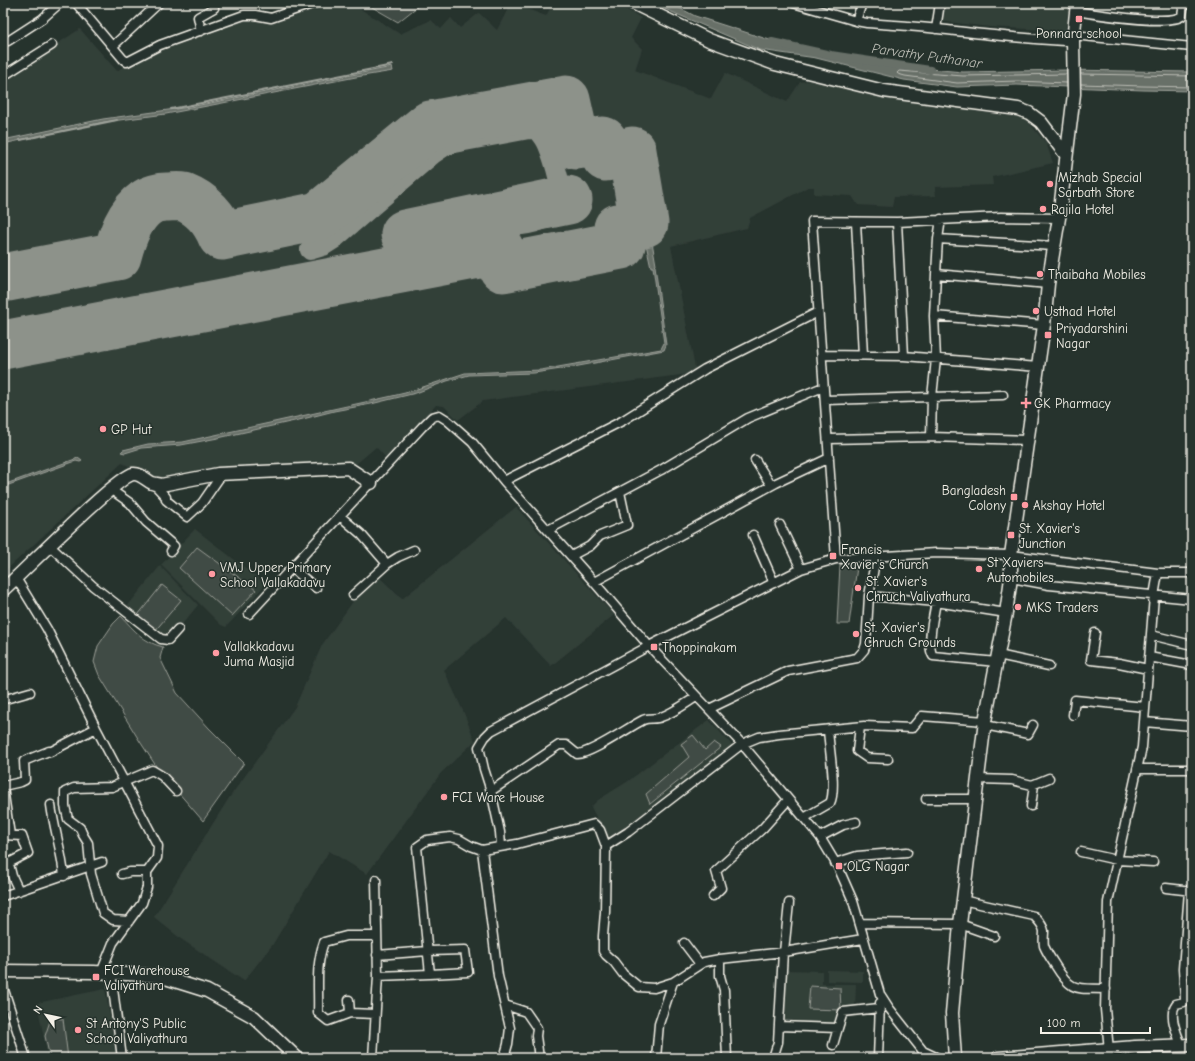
<svg xmlns="http://www.w3.org/2000/svg" width="1195" height="1061" font-family="'Comic Neue',sans-serif">
	<style>
		.built { fill: #333f39 }
		.green { fill: #414b45; stroke: #9a9e96 }
		.water { fill: #676f68; stroke: #9fa39b }
		.lines { fill: none; stroke-linecap: round; stroke-linejoin: round }
		.shore { stroke: #bcbdb5; stroke-width: 1 }
		.stream { stroke: #9fa39b; stroke-width: 2 }
		.canal { stroke: #676f68; stroke-width: 8 }
		.taxiway { stroke: #8d928a; stroke-width: 20 }
		.runway { stroke: #8d928a; stroke-width: 49 }
		.street-casing { stroke: #f4f1e8; stroke-width: 11 }
		.secondary-casing { stroke: #f4f1e8; stroke-width: 15 }
		.street { stroke: #26332d; stroke-width: 8 }
		.secondary { stroke: #26332d; stroke-width: 12 }
		.poi-dot { fill: #ff9aa2; stroke: #26332d; stroke-width: 1.5 }
		.labels { text-anchor: middle; dominant-baseline: central; stroke-width: 3; stroke-linejoin: round; paint-order: stroke }
		.poi-label { font-size: 13px; fill: #f4f1e8; stroke: #26332d; text-anchor: start }
		.water-label { font-size: 14px; font-style: italic; fill: #bcbdb5; stroke: #26332d }
	</style>
	<rect width="100%" height="100%" fill="#26332d"/>
	<filter id="ink" filterUnits="userSpaceOnUse"><feTurbulence type="fractalNoise" baseFrequency=".025" numOctaves="2"/><feDisplacementMap in="SourceGraphic" scale="8" xChannelSelector="R" yChannelSelector="G"/><feConvolveMatrix kernelMatrix="1 2 1 2 8 2 1 2 1" color-interpolation-filters="sRGB"/></filter>
	<g filter="url(#ink)">
		<!-- built -->
		<path class="built" d="M322,3H351L400,34L431,20L441,29L451,18L460,28L479,13L497,30L511,3L546,16L553,3H565L569,5L570,3H616L641,18L631,38L642,49L635,70L711,99L725,73L787,102L800,82L823,78L892,97L1025,118L1046,143L1053,163L992,177L993,185L935,187L936,196L894,197L892,207L858,205L852,196L814,194V187H808L750,218L747,228L671,246L696,373L483,401L458,420L444,406L436,405L387,459L376,447L356,464L212,471L161,481L122,463L3,573V79L80,29L117,71L132,60L183,39L253,17L269,22Z
			M943,3H1012L1032,5L1033,3H1069L1066,31L990,27L939,21Z
			M516,507L614,615L551,666L506,618L444,670L464,713L475,741L441,773L367,874L329,851L273,944L244,981L181,939L154,917L229,798L295,707L322,645L374,572L402,599Z
			M195,529L266,584L226,627L221,625L161,565Z
			M160,566L198,605L165,645L126,608Z
			M709,720L733,746L608,840L591,807L598,800L627,782Z
			M783,970L822,971V984H856L855,1011L836,1019L835,1025L781,1024Z
			M827,970L863,971V982L827,981Z
			M105,989L118,1058H48L37,1003Z"/>
		<!-- green -->
		<path class="green" d="M365,3H422L398,22Z
			M197,547L256,590L232,616L179,568Z
			M858,560L849,624H837L840,565Z
			M162,585L181,600L154,632L138,615Z
			M121,616C135,631 143,642 163,647L160,658L177,693L209,728L244,763L203,821L158,769L139,740L99,675L94,662L98,646L113,624Z
			M693,735L705,750L714,742L721,747L650,804L646,794L689,757L681,744Z
			M810,986L840,988L841,1010L808,1009Z
			M51,1018L63,1019L68,1058H50L45,1036Z"/>
		<!-- water -->
		<path class="water" d="M651,3H670L695,16L801,50L886,65L963,72L1066,70L1192,72V91L1143,90L1017,85L957,87L904,80L816,58L760,50Z
			M392,67L393,71L356,77L166,114L104,122L3,144V140L103,119L190,107Z
			M652,242L656,265L655,266L666,345L664,350L568,368L534,373L469,375L447,381L416,393L371,404L334,411L299,420L218,438L181,445L141,448L125,453L121,452L123,450L148,444L183,442L388,397L405,393L465,373L541,370L661,349L664,343L653,267H651L646,244Z
			M78,458L82,461L80,462L76,461L3,487V485Z"/>
		<g class="lines">
			<!-- shore -->
			<path class="shore" d="M1067,74L963,76L899,71L897,73L898,74L905,76L957,83L1017,81L1067,83
				M1081,74L1192,76
				M1081,84L1143,86L1192,87"/>
			<!-- stream -->
			<path class="stream" d="M171,109L393,65
				M20,140L117,120"/>
			<!-- canal -->
			<path class="canal" d="M772,42L831,55L930,70"/>
			<!-- taxiway -->
			<path class="taxiway" d="M310,250L323,246L334,239L433,154L445,146L454,143L529,129C534,129 539,130 542,135C550,144 565,193 561,205C559,210 554,213 550,216C518,235 482,220 448,224"/>
			<!-- runway -->
			<path class="runway" d="M405,234L568,200
				M3,278L117,256C122,237 129,215 146,203C151,199 160,197 166,197C171,197 179,196 184,197C202,204 215,219 222,236L319,216L430,125L566,100L576,145L603,141L606,157L632,151L644,223L618,228L621,245L503,268L500,250L3,345"/>
			<defs>
				<path id="street" d="M76,3L123,59L127,62L160,45L244,15H255L271,18L315,3
					M793,3L856,21L867,23C891,25 915,26 938,29C983,34 1028,40 1073,41
					M1076,11C1094,14 1170,26 1182,16L1184,3
					M856,21L862,3
					M936,29L940,3
					M201,31L198,17L214,8L211,3
					M1073,35L1192,47
					M8,41L42,19L60,3
					M113,46L159,3
					M3,76L52,45
					M856,222L863,355
					M897,222L904,356
					M938,239L1054,246
					M936,274L1048,284
					M934,316L1044,325
					M822,355L904,356L1038,367
					M825,400L1003,395
					M931,437L932,397L936,359L934,316L936,274L938,239L941,219
					M828,439L931,437L1027,440
					M755,460L771,485
					M504,481L622,421L705,369L818,312
					M153,483L166,497V500L187,517L202,503L222,474
					M110,489L130,503L146,522L174,546L171,551
					M340,516L361,534L387,564L398,557L414,550
					M780,525L801,569
					M548,530L661,470L748,418L823,387
					M753,535L774,583
					M50,546L93,586L161,639L168,640L178,629
					M571,556L590,546L600,536L627,525L620,492
					M836,559L812,221L897,222L1001,217L1059,218
					M292,568L316,588
					M16,578L47,629L96,728L158,846L157,858L147,872V887L142,903L113,943L101,973
					M1011,578L1049,585L1192,599
					M594,582L776,483L829,458
					M353,595L387,564
					M869,596L936,602L1006,613
					M936,602C934,614 926,646 933,656L997,662
					M249,614L422,427L432,417L439,415L447,420L472,442L504,481L594,582L649,646L742,744L820,837L838,867L853,901L880,994L889,1008L923,1051L938,1058
					M1095,633L1091,660L1119,663L1148,669
					M1151,635L1192,645
					M998,655L1049,666
					M1149,657L1192,665
					M696,697C685,704 673,713 661,717C655,720 649,717 643,720C629,727 591,754 577,754L566,745H559L491,791L484,769L479,747L485,737L491,731L649,646L801,569L836,559L936,553L1011,555L1158,573H1192
					M3,699L9,698L30,692
					M709,709L788,671L857,658L864,650L866,644L869,596L876,556
					M1073,715L1075,700L1145,707
					M1144,722L1192,726
					M985,725L1028,734L1033,725
					M860,727L857,751L867,758L888,759
					M1137,769H1192
					M978,779L1012,780L1032,785L1049,778
					M3,786L21,782L25,780L24,761L49,751L50,752L96,728
					M3,788L10,835
					M491,791L500,832L501,846
					M926,799H976
					M51,805C54,829 62,852 64,876
					M1031,806L1034,785
					M804,818L830,803C837,790 829,747 828,730
					M3,835L22,836L28,853L3,866
					M820,837L843,825L856,822
					M606,846L628,832L742,744L759,737L779,734L864,726L912,728L922,716L985,721
					M482,850L498,976L510,1028L508,1044L504,1058
					M1081,852L1117,860L1153,862
					M835,863L857,856L907,852
					M9,864L12,876L19,891
					M122,874L130,872H147
					M1166,888L1192,891
					M3,896L102,862
					M713,896L721,888L716,871L763,828L788,800
					M962,900L1034,916C1038,920 1043,925 1044,931C1044,936 1043,941 1044,946C1047,953 1051,959 1055,965C1072,993 1076,988 1106,989
					M129,921L113,920L103,913L91,874L88,843L83,835L80,828L68,819L65,806V792L74,788L112,787L152,770L162,776L176,791
					M860,923L960,924L994,936
					M684,943L700,964
					M784,952L789,903
					M377,955L428,951L465,950L468,972L430,974
					M720,959V976L724,990L727,1058
					M1183,969L1189,891
					M111,973L122,1058
					M378,976L430,974L417,847L427,840L450,837L459,839L471,846L482,850L517,844L594,824L600,830L606,846L605,912L603,936V951L606,955L614,962L623,974L639,987L654,988L673,982L704,962L720,959L784,952L863,939
					M3,987L26,1058
					M349,1000L350,1013
					M505,1005L526,1012L537,1028L536,1036L539,1058
					M375,1014L350,1013L328,1021L318,1013C319,988 315,967 324,942L346,936H377
					M779,1026L838,1028L843,1012L879,1008
					M833,1045L838,1028
					M1181,1045C1177,1033 1168,1015 1176,1004L1184,1002L1185,999L1183,969L1192,968
					M1109,1050L1105,1009L1108,902L1142,747L1154,596L1158,573
					M373,1058L378,976L376,880
					M656,1058L659,1024L673,982
					M773,1058L778,1042L783,952
					M878,1058L880,1003"/>
				<path id="secondary" d="M633,3L709,40L775,64L884,91L1018,109L1029,113L1041,122L1066,155
					M3,590C22,573 118,476 133,474C140,473 146,480 152,483C155,484 158,484 161,485L218,474L348,468L371,483
					M3,971L94,972L159,976L207,991L254,1017L297,1058
					M955,1058L952,1013L960,924L985,721L1006,613L1011,578V555L1044,325L1048,284L1059,218L1074,94L1073,41L1077,3
					M998,1058L1135,1047L1192,1045"/>
			</defs>
			<!-- street casing -->
			<use href="#street" class="street-casing"/>
			<!-- secondary casing -->
			<use href="#secondary" class="secondary-casing"/>
			<!-- street -->
			<use href="#street" class="street"/>
			<!-- secondary -->
			<use href="#secondary" class="secondary"/>
		</g>
	</g>
	<!-- markers -->
	<g class="poi-dot">
		<rect x="1075" y="15" width="8" height="8" rx="2"/>
		<circle cx="1050" cy="184" r="4"/>
		<circle cx="1043" cy="209" r="4"/>
		<circle cx="1040" cy="274" r="4"/>
		<circle cx="1036" cy="311" r="4"/>
		<rect x="1044" y="331" width="8" height="8" rx="2"/>
		<path d="M1024 397h4v4h4v4h-4v4h-4v-4h-4v-4h4z"/>
		<circle cx="103" cy="429" r="4"/>
		<rect x="1010" y="493" width="8" height="8" rx="2"/>
		<circle cx="1025" cy="505" r="4"/>
		<rect x="1007" y="531" width="8" height="8" rx="2"/>
		<rect x="829" y="552" width="8" height="8" rx="2"/>
		<circle cx="979" cy="569" r="4"/>
		<circle cx="212" cy="574" r="4"/>
		<circle cx="858" cy="588" r="4"/>
		<circle cx="1018" cy="607" r="4"/>
		<circle cx="856" cy="634" r="4"/>
		<rect x="650" y="643" width="8" height="8" rx="2"/>
		<circle cx="216" cy="653" r="4"/>
		<circle cx="444" cy="797" r="4"/>
		<rect x="835" y="862" width="8" height="8" rx="2"/>
		<rect x="92" y="973" width="8" height="8" rx="2"/>
		<circle cx="78" cy="1030" r="4"/>
	</g>
	<g class="labels">
		<!-- poi labels -->
		<g class="poi-label">
			<text x="1079" y="33" text-anchor="middle">Ponnara school</text>
			<text x="1058" y="177">Mizhab Special<tspan x="1058" dy="15">Sarbath Store</tspan></text>
			<text x="1051" y="209">Rajila Hotel</text>
			<text x="1048" y="274">Thaibaha Mobiles</text>
			<text x="1044" y="311">Usthad Hotel</text>
			<text x="1056" y="328">Priyadarshini<tspan x="1056" dy="15">Nagar</tspan></text>
			<text x="1034" y="403">GK Pharmacy</text>
			<text x="111" y="429">GP Hut</text>
			<text x="1006" y="490" text-anchor="end">Bangladesh<tspan x="1006" dy="15">Colony</tspan></text>
			<text x="1033" y="505">Akshay Hotel</text>
			<text x="1019" y="528">St. Xavier's<tspan x="1019" dy="15">Junction</tspan></text>
			<text x="841" y="549">Francis<tspan x="841" dy="15">Xavier's Church</tspan></text>
			<text x="987" y="562">St Xaviers<tspan x="987" dy="15">Automobiles</tspan></text>
			<text x="220" y="567">VMJ Upper Primary<tspan x="220" dy="15">School Vallakadavu</tspan></text>
			<text x="866" y="581">St. Xavier's<tspan x="866" dy="15">Chruch Valiyathura</tspan></text>
			<text x="1026" y="607">MKS Traders</text>
			<text x="864" y="627">St. Xavier's<tspan x="864" dy="15">Chruch Grounds</tspan></text>
			<text x="224" y="646">Vallakkadavu<tspan x="224" dy="15">Juma Masjid</tspan></text>
			<text x="662" y="647">Thoppinakam</text>
			<text x="452" y="797">FCI Ware House</text>
			<text x="847" y="866">OLG Nagar</text>
			<text x="104" y="970">FCI Warehouse<tspan x="104" dy="15">Valiyathura</tspan></text>
			<text x="86" y="1023">St Antony'S Public<tspan x="86" dy="15">School Valiyathura</tspan></text>
		</g>
		<!-- water labels -->
		<g class="water-label">
			<text transform="translate(927 56) rotate(8)">Parvathy Puthanar</text>
		</g>
	</g>
	<!-- margin -->
	<rect width="1195" height="1061" fill="none" stroke="#26332d" stroke-width="16"/>
	<rect x="8" y="8" width="1179" height="1045" fill="none" stroke="#f4f1e8" stroke-width="1.5" filter="url(#ink)"/>
	<!-- north arrow -->
	<g transform="translate(46 1015) rotate(303)" stroke="#26332d" stroke-width="3" paint-order="stroke">
	<path d="M0-3L7 15L0 10L-7 15Z" fill="#f4f1e8"/>
	<text y="-6" font-size="11" font-weight="bold" text-anchor="middle" fill="#f4f1e8">N</text>
	</g>
	<!-- scale -->
	<path d="M1041 1027v6h109v-6" fill="none" stroke="#f4f1e8" stroke-width="2"/>
	<text x="1047" y="1027" font-size="12" fill="#f4f1e8" stroke="#26332d" stroke-width="3" paint-order="stroke">100 m</text>
</svg>
